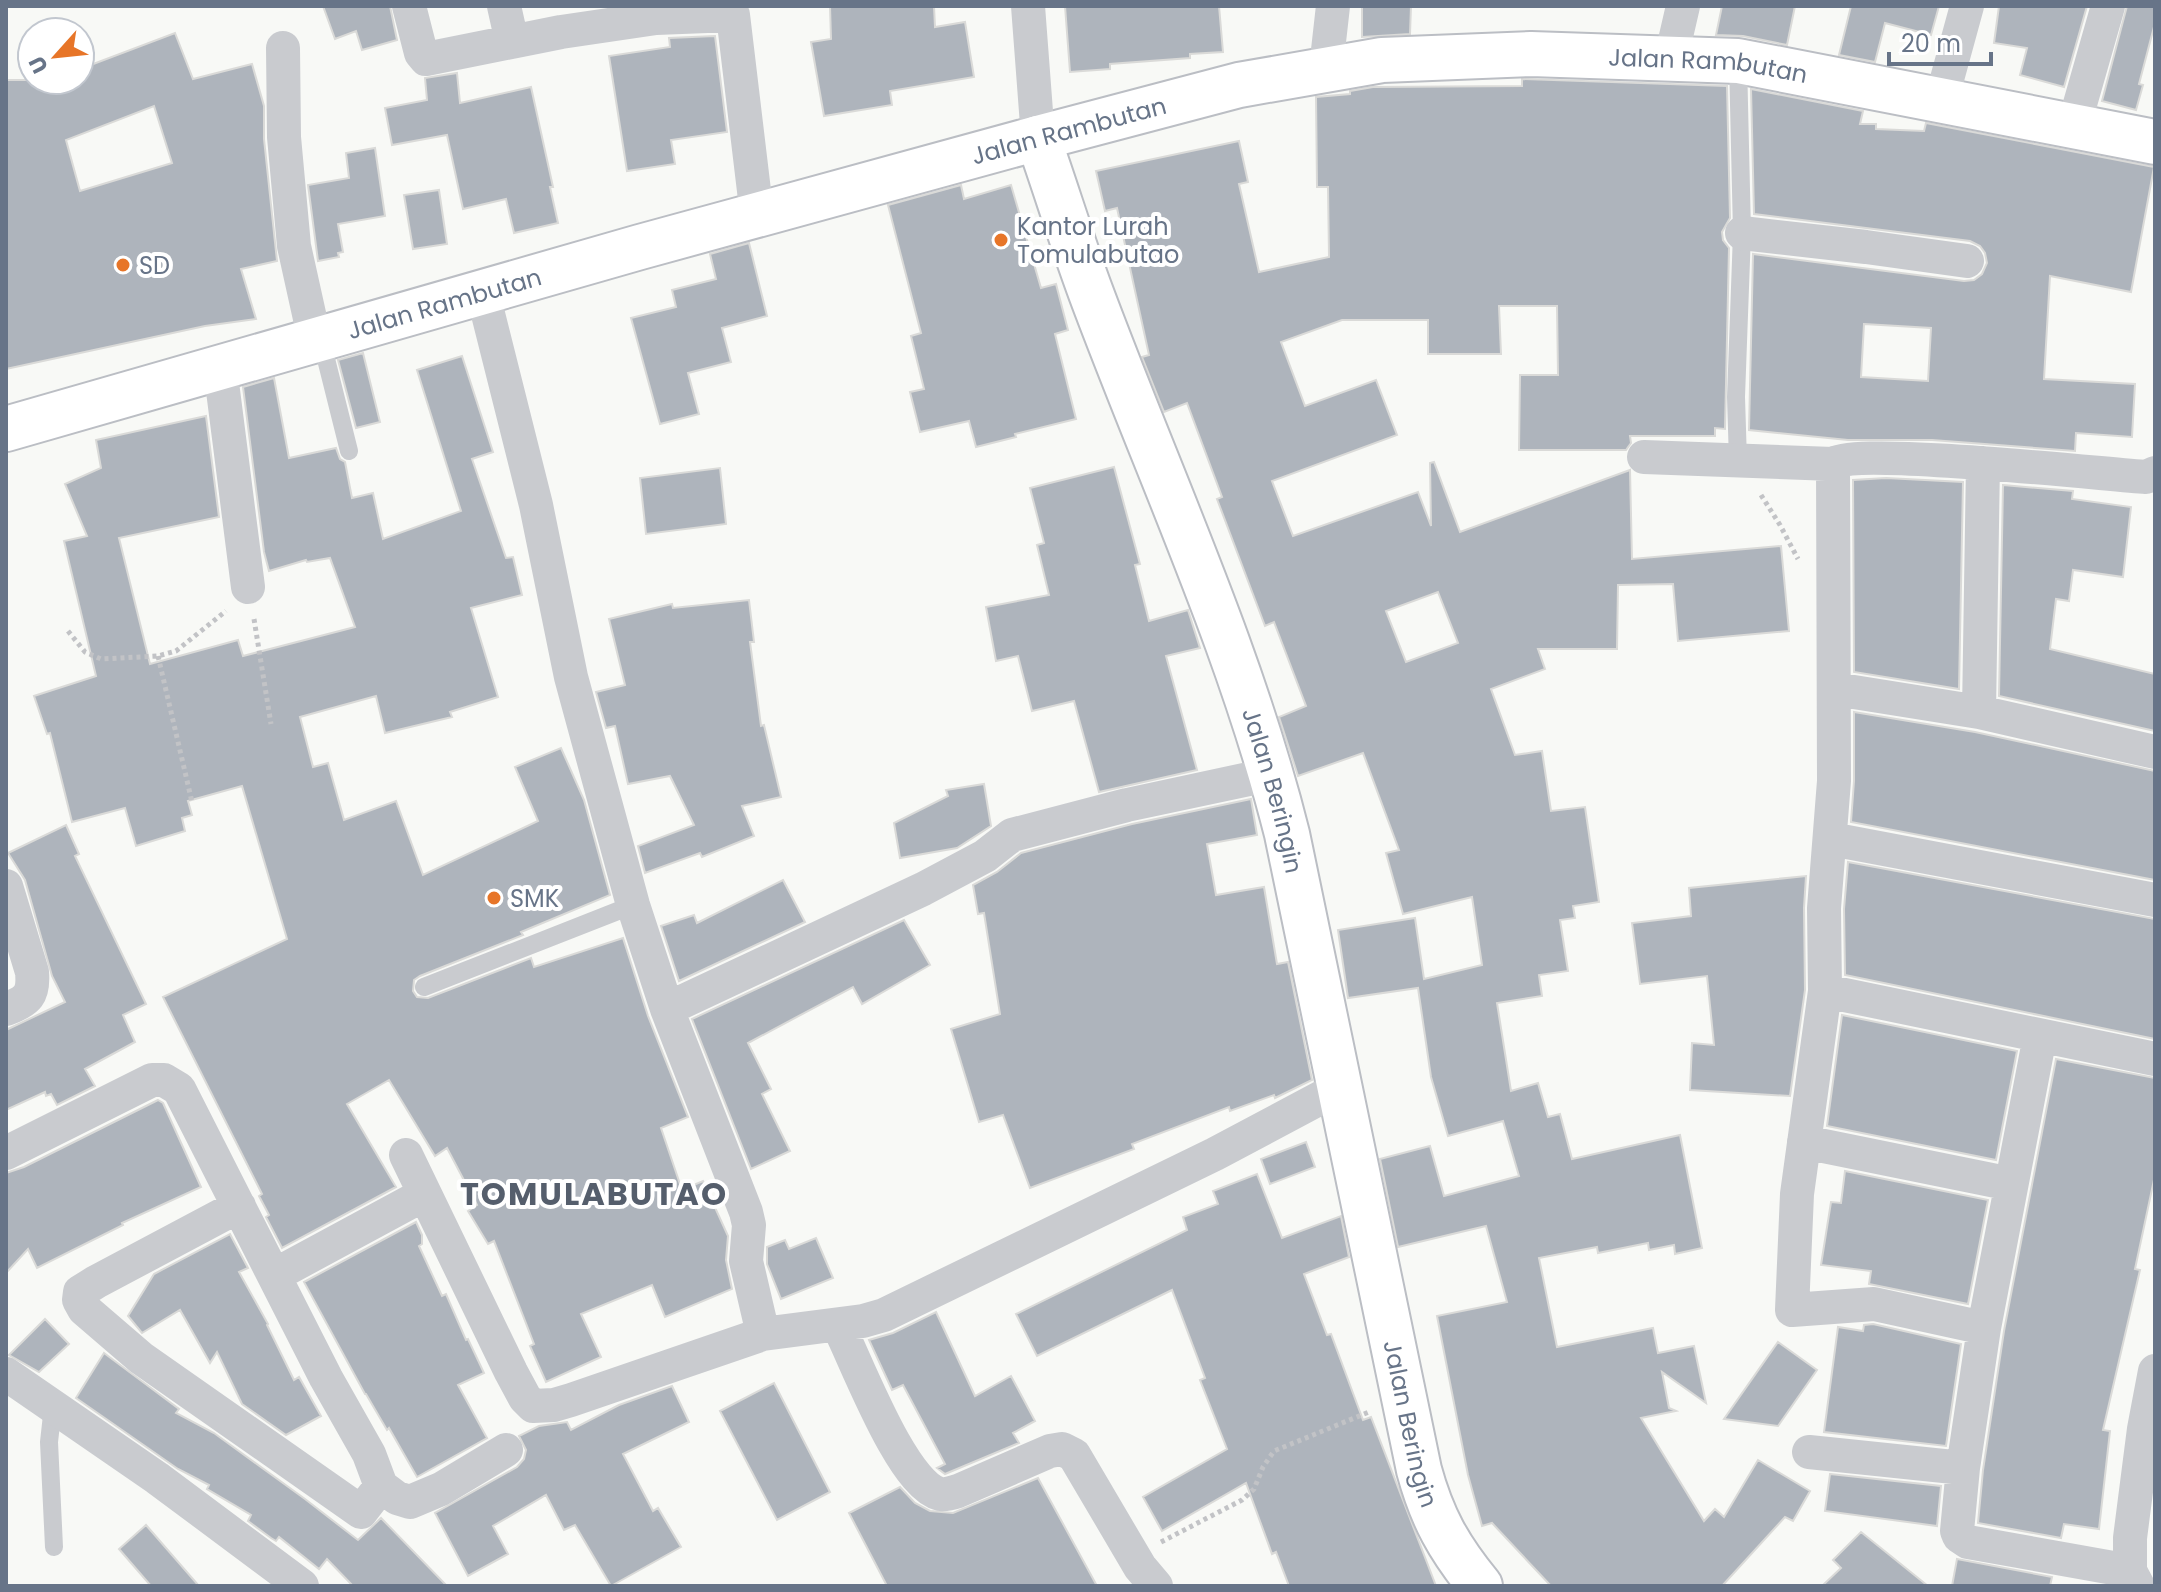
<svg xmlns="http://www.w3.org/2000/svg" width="2161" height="1592" font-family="Poppins,sans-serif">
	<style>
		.building { fill: #aeb4bc; stroke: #dadad8; stroke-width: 2; fill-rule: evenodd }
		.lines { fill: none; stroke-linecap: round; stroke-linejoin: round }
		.secondary-casing { stroke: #bbbec4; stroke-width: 48 }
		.path { stroke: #c2c3c6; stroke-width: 5; stroke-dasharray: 4 4; stroke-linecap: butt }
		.lane { stroke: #c9cbcf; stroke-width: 18 }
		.street { stroke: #c9cbcf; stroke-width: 34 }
		.secondary { stroke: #fff; stroke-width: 44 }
		.poi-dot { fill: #e77528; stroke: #fff; stroke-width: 3 }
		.labels { text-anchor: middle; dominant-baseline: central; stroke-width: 8; stroke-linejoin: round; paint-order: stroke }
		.street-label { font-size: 24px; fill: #677488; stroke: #fff }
		.poi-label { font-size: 24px; fill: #677488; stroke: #fff; text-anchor: start }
		.district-label { font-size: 32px; font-weight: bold; letter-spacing: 2px; fill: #555e6c; stroke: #fff }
	</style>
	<rect width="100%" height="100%" fill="#f8f9f6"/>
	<!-- building -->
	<path class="building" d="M323,6H390L397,40L362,50L356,31L335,39Z
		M830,6H934L935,27L965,22L974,77L890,91L892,105L824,116L811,42L831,39Z
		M1065,6H1219L1223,52L1190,54V58L1110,64V69L1070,72Z
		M1362,6H1411L1410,34L1362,37Z
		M1722,6H1795L1787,45L1743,36L1716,35Z
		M1851,6H1939L1931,35L1885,23L1875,62L1839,55Z
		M1999,6H2087L2064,87L2020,75L2027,48L1994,43Z
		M2127,6H2155V23L2139,84L2143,85L2136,110L2102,101Z
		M175,33L193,79L252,64L264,106V139L277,261L241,269L256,319L205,326L6,369V80H80V69ZM154,106L172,163L80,191L66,140Z
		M715,36L727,132L671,140L675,164L627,171L609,56L670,47L669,38Z
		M457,73L460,103L531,87L553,187H550L558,223L514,233L506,199L463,209L447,135L392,145L385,108L427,100L425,78Z
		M1522,79L1727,86L1730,218L1722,232L1723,240L1729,248L1725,429L1715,428V436H1630L1631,443L1626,450H1519L1520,375H1558L1557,306H1499L1501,354H1428V320H1342L1281,342L1305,406L1376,380L1397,435L1272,481L1293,536L1418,492L1431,526L1430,463L1434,462L1460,532L1630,470L1632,559L1781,546L1789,631L1678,641L1673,584L1618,585L1617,649H1538L1545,669L1491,689L1515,755L1542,751L1551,811L1585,807L1599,902L1573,906L1575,918L1560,920L1568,971L1539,975L1542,996L1497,1003L1511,1091L1538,1083L1548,1117L1560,1114L1572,1159L1680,1135L1702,1248L1675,1254L1674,1245L1649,1250L1648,1243L1598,1253L1597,1247L1539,1258L1557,1347L1653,1328L1658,1353L1694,1346L1706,1403L1662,1372L1669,1408L1676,1411L1641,1418L1704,1521L1715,1509L1724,1517L1758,1460L1810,1491L1793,1521L1785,1517L1722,1586H1551L1492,1523L1482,1526L1468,1475L1437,1316L1507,1302L1486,1226L1398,1247L1380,1159L1430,1146L1444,1196L1519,1176L1503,1121L1448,1136L1431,1077L1418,988L1348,998L1338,930L1415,918L1424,979L1482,965L1472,897L1403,914L1386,853L1399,850L1363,753L1298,776L1279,717L1306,706L1274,622L1265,626L1217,499L1222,497L1187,403L1164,412L1142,357L1149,355L1117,208L1105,211L1096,171L1239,141L1248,182L1239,184L1259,272L1329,257L1328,187H1317L1316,97L1350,94V91L1373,87L1522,86ZM1438,592L1458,643L1406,662L1386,611Z
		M1751,89L1863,111L1860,124H1876V129L1924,131L1926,123L2154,167L2131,292L2050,276L2044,379L2135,384L2132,437L2076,433L2075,451L1932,440H1848L1749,430L1753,254L1964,281L1974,280L1982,274L1987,263L1985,253L1980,246L1970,241L1754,214ZM1864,324L1931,328L1928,381L1861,377Z
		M375,148L385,216L338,224L343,252L338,253L339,257L318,261L308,185L349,178L346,153Z
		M961,185L964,199L1011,185L1041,288L1056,284L1068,330L1055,334L1076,419L1015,434L1016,437L976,447L969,421L920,432L910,392L924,389L911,336L921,333L888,205Z
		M439,190L447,244L413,249L404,195Z
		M749,243L767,316L722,328L731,362L688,373L699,414L660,424L631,318L676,307L672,290L716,279L710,254Z
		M363,353L380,422L356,428L338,360Z
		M462,356L493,452L472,459L506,558L513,557L522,595L471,608L498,697L450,712L452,717L385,733L376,696L300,717L313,767L328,763L344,820L396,801L423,875L538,821L515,767L561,748L584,800L610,895L521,932L523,935L420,976L414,980L413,991L417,997L428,998L531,958L534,967L623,938L648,1016L688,1117L661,1128L682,1190L703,1181L728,1236L726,1260L732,1289L665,1317L652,1285L581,1314L601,1357L546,1382L530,1346L534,1344L494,1241L488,1244L468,1211L477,1205L447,1148L435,1156L389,1080L347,1104L396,1187L282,1248L266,1217L269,1215L259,1196L262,1194L163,997L287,939L242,786L188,801L192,815L182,818L185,831L136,846L125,808L72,822L50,733L47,734L34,696L96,676L64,541L87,536L65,484L101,468L96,440L206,416L219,517L119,538L150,664L238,640L243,656L355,627L330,558L307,562L306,560L269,571L264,552L243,387L274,378L289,458L336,448L340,459L345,462L352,498L373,493L383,539L461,511L417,370Z
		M1114,467L1140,564L1135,565L1149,621L1188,610L1200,648L1166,656L1197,770L1099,792L1074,701L1032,711L1018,656L996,661L986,607L1049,595L1037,545L1044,543L1030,488Z
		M720,468L726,524L646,534L640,478Z
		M1886,478L1963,482L1959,689L1854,672L1853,480Z
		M2003,485L2073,491L2072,499L2131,507L2123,577L2073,570L2069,601L2056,599L2050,649L2155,674V731L1999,696Z
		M749,600L754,642H750L761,726L764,725L781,797L742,806L754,836L702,857L700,853L645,873L638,846L694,825L670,776L628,784L615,726L606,728L596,692L625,685L609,619L672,604L673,608Z
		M1854,712L1975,732L2155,771V880L1851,822L1854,781Z
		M984,784L991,826L957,848L900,858L894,823L948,796L946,790Z
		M1251,799L1257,835L1207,844L1216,895L1264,887L1277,964L1288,962L1312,1080L1275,1098L1274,1095L1230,1111L1229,1107L1132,1144L1134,1149L1030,1188L1003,1115L979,1122L951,1029L1000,1014L984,913L978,914L973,885L997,872L1021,853L1132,824Z
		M66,825L79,854L75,856L146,1004L123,1015L135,1042L85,1069L95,1086L57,1105L51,1094L46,1096L45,1092L6,1110V1030L65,1002L52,976L25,880L8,853Z
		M1848,862L2155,919V1039L1845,975L1844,909Z
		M1806,876L1804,908L1805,990L1790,1096L1690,1090L1692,1043L1714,1045L1707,976L1640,984L1632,923L1691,916L1689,888Z
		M783,880L805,922L679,981L661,926L694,915L697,923Z
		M904,920L930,965L862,1004L853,987L748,1043L771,1089L762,1094L790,1151L751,1169L692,1019Z
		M1842,1015L2017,1051L1996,1160L1827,1126Z
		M2056,1059L2155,1078V1175L2135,1269L2140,1270L2103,1430L2110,1431L2099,1529L2064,1524L2061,1538L1978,1523L1983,1470L2004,1331Z
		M158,1100L163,1103L201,1187L122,1223L123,1225L37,1268L28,1249L6,1273V1173L24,1167Z
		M1306,1142L1315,1167L1270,1184L1261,1159Z
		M1845,1171L1988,1200L1968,1304L1869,1284L1871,1271L1821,1265L1831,1202L1841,1203Z
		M1257,1174L1282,1238L1341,1216L1349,1257L1304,1274L1327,1335L1331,1334L1363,1420L1371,1417L1436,1586H1289L1276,1552L1272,1554L1246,1483L1162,1531L1143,1497L1227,1449L1200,1380L1205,1378L1172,1290L1037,1356L1016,1314L1187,1230L1183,1217L1218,1204L1213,1191Z
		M416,1222L422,1235V1244L419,1246L442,1296L446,1294L466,1340L468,1339L484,1373L458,1385L487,1438L417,1477L389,1428L387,1430L366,1394H365L304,1282Z
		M230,1234L248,1268L239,1272L268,1324L267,1325L294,1380L299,1377L321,1416L286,1435L242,1404L217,1352L210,1363L180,1310L142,1333L128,1316L154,1274Z
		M816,1238L833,1278L781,1299L767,1264V1247L785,1240L789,1249Z
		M936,1312L975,1396L1011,1376L1035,1421L1013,1433L1019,1443L945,1474L937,1468L945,1464L903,1385L892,1390L869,1340L893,1333Z
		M45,1319L69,1344L39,1372L9,1355Z
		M1873,1324L1961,1344L1946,1446L1824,1432L1838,1327L1863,1331L1864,1325Z
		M1778,1342L1817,1370L1778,1426L1724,1419Z
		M104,1353L179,1409L176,1413L214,1433L305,1499L358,1540L381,1518L447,1586H353L327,1559L319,1569L279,1537L276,1541L271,1538L248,1521L251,1515L207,1489L209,1485L178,1469L76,1398Z
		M774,1383L830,1492L777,1520L720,1411Z
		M672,1386L689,1422L623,1454L653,1511L658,1508L681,1547L611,1586L575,1525L564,1530L546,1495L493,1526L508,1554L468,1576L435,1513L517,1467L524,1459L526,1450L519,1436L539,1426L567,1422L571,1430L619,1405Z
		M1830,1474L1941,1486L1937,1526L1825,1511Z
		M1038,1478L1097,1586H887L849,1513L900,1487L915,1503L930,1511L953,1513Z
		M146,1525L199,1586H151L119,1549Z
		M1861,1532L1928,1586H1822L1841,1568L1833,1560Z
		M1957,1559L2052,1577L2050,1586H1952Z"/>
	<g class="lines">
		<defs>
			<g id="secondary">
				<path id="s1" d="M1038,138C1056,189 1072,242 1091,293C1158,473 1240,647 1287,834L1419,1470C1432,1518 1449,1548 1480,1586"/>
				<path id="s2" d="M6,429L640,247L1038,138L1239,85L1382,60L1531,54L1738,61L2155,142"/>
			</g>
		</defs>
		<!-- secondary casing -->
		<use href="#secondary" class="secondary-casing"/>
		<!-- path -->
		<path class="path" d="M1761,495L1780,525L1798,559
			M254,619L271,724
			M68,631L85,652L101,659L158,656L176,651L226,611
			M158,656L192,802
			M1161,1542L1242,1500L1254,1489L1263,1467L1274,1451L1369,1412"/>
		<!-- lane -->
		<path class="lane" d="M1738,61L1742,233L1736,397L1738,461
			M321,339L349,451
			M424,987L633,905
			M53,1406L49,1442L54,1547"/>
		<!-- street -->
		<path class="street" d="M409,6L421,53L426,59L561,32L656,18L733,15L757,216
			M504,6L512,42
			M1028,6L1038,138
			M283,48L284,137L294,246L315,341
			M1671,58L1683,6
			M1326,68L1333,6
			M1941,101L1967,6
			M2074,125L2108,6
			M1742,233L1866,247L1967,261
			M220,367L248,587
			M1644,457L1833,464
			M1835,689L1979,712L2155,752
			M1979,712L1983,463
			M1831,839L2155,900
			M6,886L32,972C34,995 28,1001 6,1009
			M1825,991L2155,1059
			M667,1009L923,889L985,856L1012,835L1127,805L1272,774
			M2040,1036L1984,1328L1963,1468L1957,1531L1959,1536L1968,1542L2130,1571
			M1804,1142L2011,1184
			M6,1153L152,1080H164L179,1089L326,1378L369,1454L381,1486L361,1512L141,1358L84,1309L79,1300L80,1292L96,1282L239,1206
			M406,1155L511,1372L525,1398L533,1406L554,1405L571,1400L763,1334L746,1261L749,1225L746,1212L667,1009L633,905L571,677L536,505L483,294
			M275,1275L423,1195
			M838,1325C856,1360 902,1485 940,1494C946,1495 952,1493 958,1491L1050,1451L1062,1449L1074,1455L1140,1567L1156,1586
			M1984,1328L1874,1304L1792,1310L1797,1194L1825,991L1824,908L1834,781L1833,464C1857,447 2101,474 2146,477L2155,473
			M763,1334L863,1321L884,1315L1215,1154L1339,1088
			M6,1374L157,1478L302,1586
			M1809,1452L1963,1468
			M381,1486L397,1498L410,1502L441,1489L506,1450
			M2138,1586L2130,1571V1538L2144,1429L2155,1371"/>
		<!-- secondary -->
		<use href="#secondary" class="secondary"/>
	</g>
	<!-- markers -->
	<g class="poi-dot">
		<circle cx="1001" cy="240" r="8"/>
		<circle cx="123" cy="265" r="8"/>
		<circle cx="494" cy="898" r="8"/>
	</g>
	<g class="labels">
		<!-- street labels -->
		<g class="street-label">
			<text stroke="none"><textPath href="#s2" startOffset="1752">Jalan Rambutan</textPath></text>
			<text stroke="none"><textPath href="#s2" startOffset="1104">Jalan Rambutan</textPath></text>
			<text stroke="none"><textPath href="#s2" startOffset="456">Jalan Rambutan</textPath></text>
			<text stroke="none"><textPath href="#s1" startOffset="694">Jalan Beringin</textPath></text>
			<text stroke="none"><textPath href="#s1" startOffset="1342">Jalan Beringin</textPath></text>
		</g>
		<!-- poi labels -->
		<g class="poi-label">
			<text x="1017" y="226">Kantor Lurah<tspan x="1017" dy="28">Tomulabutao</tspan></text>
			<text x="139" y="265">SD</text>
			<text x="510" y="898">SMK</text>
		</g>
		<!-- district labels -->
		<g class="district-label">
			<text x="594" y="1193">TOMULABUTAO</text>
		</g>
	</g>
	<!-- border -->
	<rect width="2161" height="1592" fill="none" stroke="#677488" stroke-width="16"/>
	<!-- north arrow -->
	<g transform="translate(56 56) rotate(243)"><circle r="38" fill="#ffffff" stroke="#c2c7cf" stroke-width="2"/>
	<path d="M0-6L14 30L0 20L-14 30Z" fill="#e77528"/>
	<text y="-12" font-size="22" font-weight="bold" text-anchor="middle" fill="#677488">U</text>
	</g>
	<!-- scale -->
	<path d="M1889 52v12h102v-12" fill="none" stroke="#677488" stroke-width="4"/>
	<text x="1901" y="52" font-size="24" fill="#677488" stroke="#ffffff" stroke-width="6" paint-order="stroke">20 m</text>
</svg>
